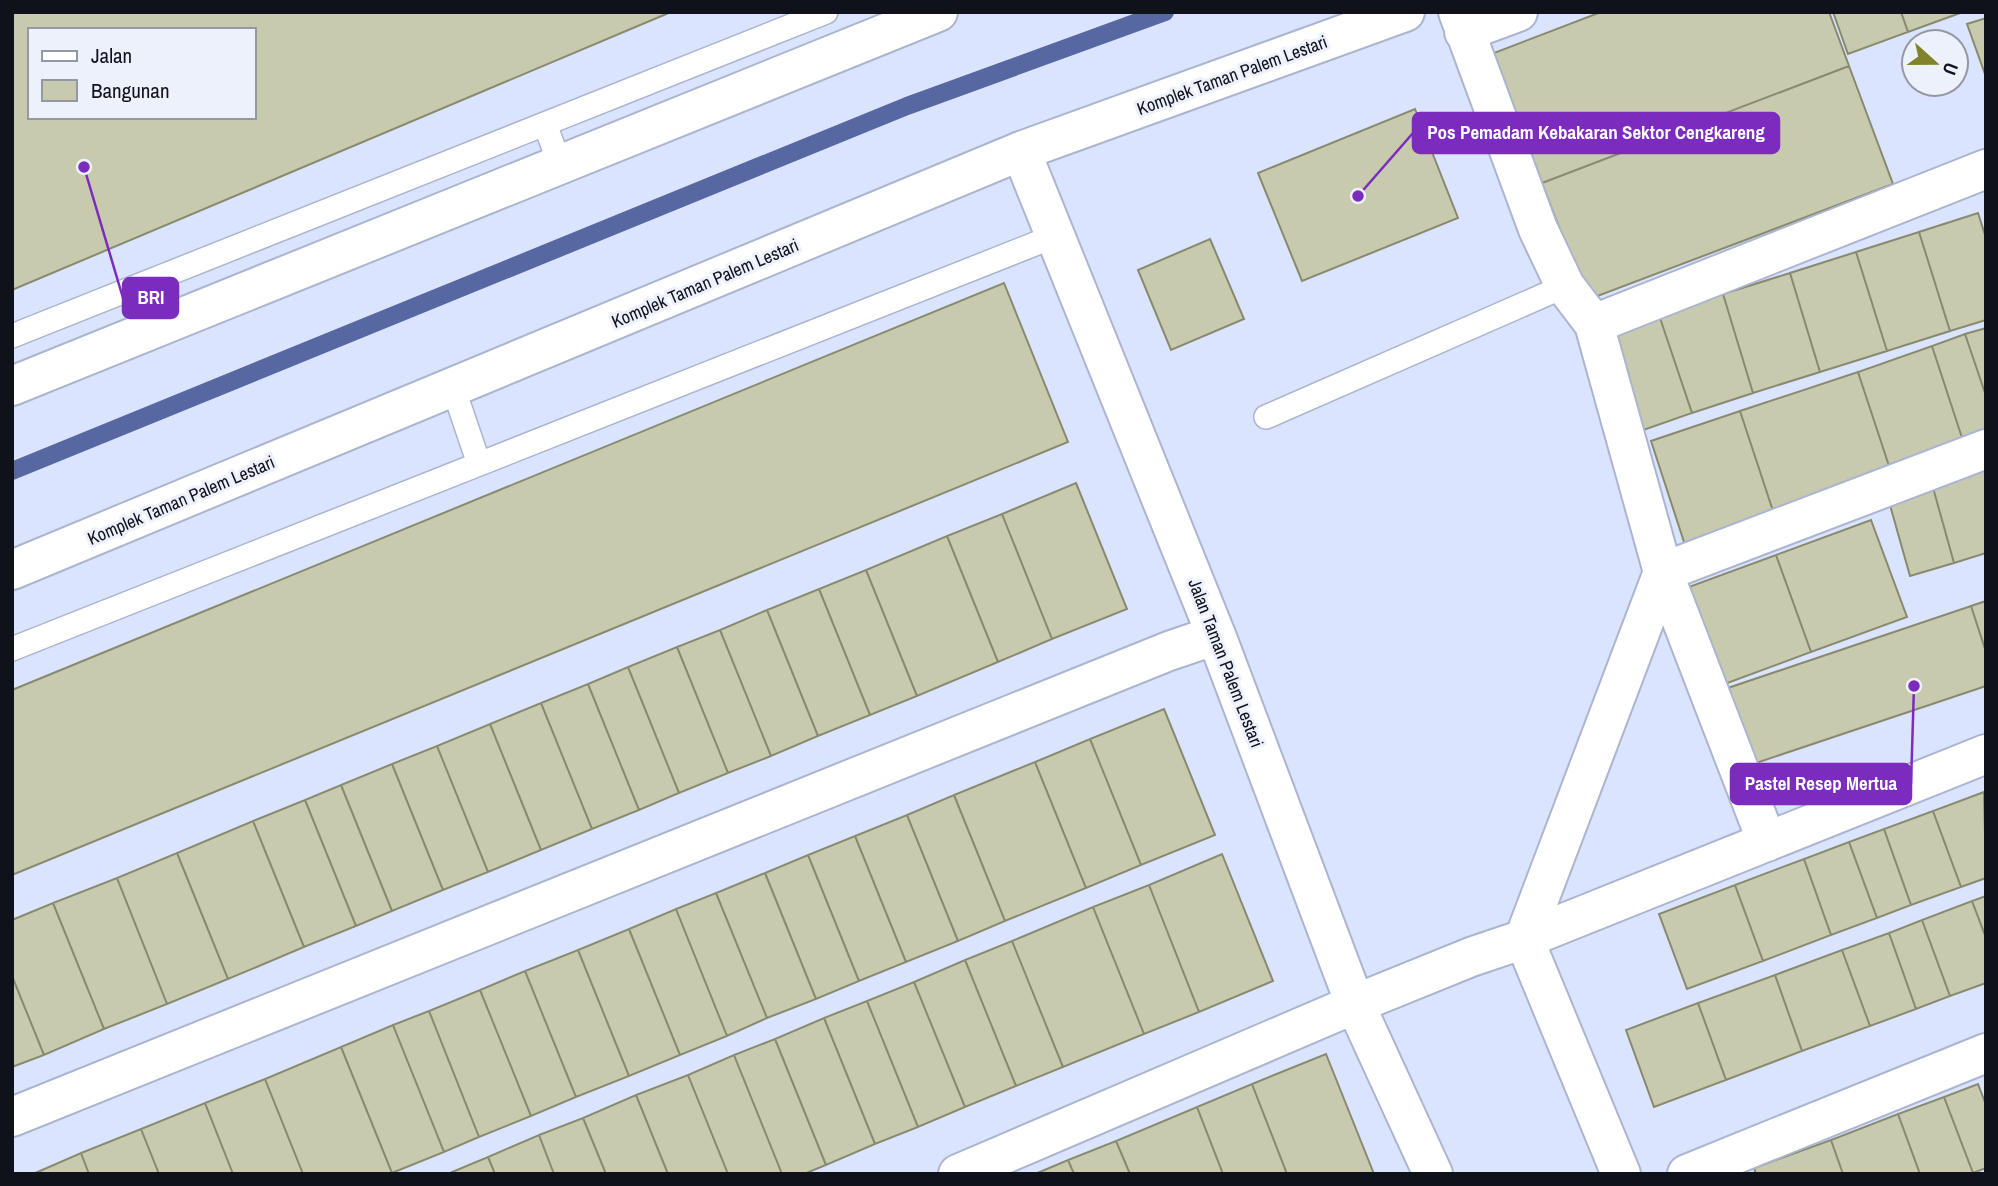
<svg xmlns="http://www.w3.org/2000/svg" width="1998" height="1186" font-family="'Archivo Narrow',sans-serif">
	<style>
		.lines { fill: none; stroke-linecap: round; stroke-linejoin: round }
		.stream { stroke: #5667a1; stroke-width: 18 }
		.building { fill: #c8caae; stroke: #888a70; stroke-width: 2; fill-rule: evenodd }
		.service-casing { stroke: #acb5cf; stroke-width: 26 }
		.minor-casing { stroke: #acb5cf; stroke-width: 42 }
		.tertiary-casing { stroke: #acb5cf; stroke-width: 42 }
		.service { stroke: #fff; stroke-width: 23 }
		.minor { stroke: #fff; stroke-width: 38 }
		.tertiary { stroke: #fff; stroke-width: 38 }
		.labels { text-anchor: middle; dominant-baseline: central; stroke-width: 6; stroke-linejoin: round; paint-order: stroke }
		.street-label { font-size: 18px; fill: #0f121b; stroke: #edf1fc }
		.leader { fill: none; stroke: #7b2cbf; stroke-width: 2.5 }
		.callout-dot { fill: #7b2cbf; stroke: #edf1fc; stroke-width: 2.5 }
		.callout { fill: #7b2cbf; stroke: #7b2cbf; stroke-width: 2.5 }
		.callout-label { font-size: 19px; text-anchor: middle; font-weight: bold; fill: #fff }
	</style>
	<rect width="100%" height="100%" fill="#dbe4ff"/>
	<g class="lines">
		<!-- stream -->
		<path class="stream" d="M12,471L907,106L1165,12"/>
	</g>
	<!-- building -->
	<path class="building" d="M12,12H671L12,290ZM30,30H254V117H30Z
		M1601,12H1829L1849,66L1542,183L1494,53Z
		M1833,12H1901L1908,32L1848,54Z
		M1901,12H1963L1908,32Z
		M1986,18V77L1967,24Z
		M1849,66L1893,184L1587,300L1542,183Z
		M1415,109L1458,218L1302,281L1258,173Z
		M1978,213L1986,238V320L1950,331L1919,232Z
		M1919,232L1950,331L1887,351L1856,252Z
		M1210,239L1244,319L1171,350L1138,270Z
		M1856,252L1887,351L1820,372L1790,273Z
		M1790,273L1820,372L1753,393L1723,294Z
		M1004,283L1068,442L12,875V690Z
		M1723,294L1753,393L1692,413L1659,315Z
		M1659,315L1692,413L1632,434L1600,336Z
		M1986,328V396L1965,334Z
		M1965,334L1986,396V443L1966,450L1932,346Z
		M1932,346L1966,450L1892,475L1858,372Z
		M1858,372L1892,475L1774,514L1740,411Z
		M1740,411L1774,514L1685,545L1651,441Z
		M1986,468V553L1954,563L1932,484Z
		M1076,483L1127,609L1052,639L1002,514Z
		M1932,484L1954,563L1910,576L1888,498Z
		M1002,514L1052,639L998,662L947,536Z
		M1871,520L1907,617L1811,652L1776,555Z
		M947,536L998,662L917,696L866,570Z
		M1776,555L1811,652L1722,685L1686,588Z
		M866,570L917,696L870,715L819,589Z
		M819,589L870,715L818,736L767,610Z
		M1986,601V652L1971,606Z
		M1971,606L1986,652V686L1744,767L1719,691Z
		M767,610L818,736L771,756L720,630Z
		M720,630L771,756L728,773L677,647Z
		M677,647L728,773L679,793L628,667Z
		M628,667L679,793L639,810L588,684Z
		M588,684L639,810L592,829L541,703Z
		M541,703L592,829L541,850L490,724Z
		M1164,709L1215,835L1141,865L1090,739Z
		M490,724L541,850L488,872L437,746Z
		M1090,739L1141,865L1086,888L1035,762Z
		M437,746L488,872L443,890L392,764Z
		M1035,762L1086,888L1005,921L954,795Z
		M392,764L443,890L392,911L341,785Z
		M341,785L392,911L356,926L305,800Z
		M1984,792L1986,878L1961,887L1933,811Z
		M954,795L1005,921L958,941L907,815Z
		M305,800L356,926L304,947L253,821Z
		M1933,811L1961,887L1911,905L1884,829Z
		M907,815L958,941L906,962L855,836Z
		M253,821L304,947L228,979L177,853Z
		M1884,829L1911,905L1877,918L1849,842Z
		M855,836L906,962L859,981L808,855Z
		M1849,842L1877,918L1831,935L1804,859Z
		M177,853L228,979L167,1004L117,878Z
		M1222,854L1273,981L1199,1012L1149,885Z
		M808,855L859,981L816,999L765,873Z
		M1804,859L1831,935L1763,961L1735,885Z
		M765,873L816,999L767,1018L716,893Z
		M117,878L167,1004L104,1029L53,903Z
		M1149,885L1199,1012L1144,1034L1093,907Z
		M1735,885L1763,961L1687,989L1659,914Z
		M716,893L767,1018L727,1036L676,909Z
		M1986,896V938L1972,901Z
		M1972,901L1986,938V983L1950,996L1922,920Z
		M53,903L104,1029L44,1055L12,976V920Z
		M1093,907L1144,1034L1063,1067L1012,941Z
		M676,909L727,1036L680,1055L629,929Z
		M1922,920L1950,996L1916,1009L1889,933Z
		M629,929L680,1055L629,1076L578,950Z
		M1889,933L1916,1009L1870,1026L1842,950Z
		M1012,941L1063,1067L1016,1086L965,960Z
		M578,950L629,1076L576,1097L525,971Z
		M1842,950L1870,1026L1802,1051L1775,975Z
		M965,960L1016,1086L965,1107L914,982Z
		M525,971L576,1097L531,1116L480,990Z
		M1775,975L1802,1051L1726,1080L1698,1003Z
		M12,976L44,1055L12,1067Z
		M914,982L965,1107L918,1127L867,1001Z
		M480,990L531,1116L479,1137L429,1011Z
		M867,1001L918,1127L875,1144L824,1018Z
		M1698,1003L1726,1080L1654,1107L1626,1030Z
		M429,1011L479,1137L444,1152L393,1025Z
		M824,1018L875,1144L826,1165L775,1039Z
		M393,1025L444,1152L392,1173L341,1047Z
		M775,1039L826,1165L804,1174H782L734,1055Z
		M341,1047L392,1173L390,1174H303L265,1079Z
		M1326,1054L1374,1174H1287L1252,1084Z
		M734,1055L782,1174H728L688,1075Z
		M688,1075L728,1174H668L636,1095Z
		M265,1079L303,1174H233L205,1103Z
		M1252,1084L1287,1174H1223L1197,1107Z
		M1978,1084L1986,1105V1168L1973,1173L1944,1097Z
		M636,1095L668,1174H606L583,1118Z
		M1944,1097L1973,1173L1972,1174H1920L1898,1114Z
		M205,1103L233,1174H159L141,1129Z
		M1197,1107L1223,1174H1130L1116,1141Z
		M1898,1114L1920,1174H1843L1831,1140Z
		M583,1118L606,1174H554L539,1135Z
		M141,1129L159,1174H89L81,1153Z
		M539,1135L554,1174H495L488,1157Z
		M1831,1140L1843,1174H1756L1754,1168Z
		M1116,1141L1130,1174H1074L1068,1160Z
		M81,1153L89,1174H33Z
		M488,1157L495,1174H453L452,1172Z
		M1068,1160L1074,1174H1035Z"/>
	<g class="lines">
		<defs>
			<path id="service" d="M545,124L560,165
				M12,336L826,12
				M453,387L479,464
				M1266,417L1565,286
				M12,649L1055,236"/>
			<path id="minor" d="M1458,12L1538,229L1565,286L1594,324L1663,572L1767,842
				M1464,32L1518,12
				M1021,151L1216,635L1355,1004L1433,1174
				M1594,324L1986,169
				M12,1117L1169,651L1216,635
				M958,1174L1355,1004L1471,957L1524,939L1986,754
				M1621,1174L1524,939L1663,572L1986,449
				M1687,1174L1986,1053"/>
			<path id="tertiary" d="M12,386L938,12
				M12,570L1021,151L1405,12"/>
		</defs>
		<!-- service casing -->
		<use href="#service" class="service-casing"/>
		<!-- minor casing -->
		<use href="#minor" class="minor-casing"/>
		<!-- tertiary casing -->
		<use href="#tertiary" class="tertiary-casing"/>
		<!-- service -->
		<use href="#service" class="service"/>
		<!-- minor -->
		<use href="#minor" class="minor"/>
		<!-- tertiary -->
		<use href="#tertiary" class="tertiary"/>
	</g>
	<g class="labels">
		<!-- street labels -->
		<g class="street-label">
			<text transform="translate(1232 75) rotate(-20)">Komplek Taman Palem Lestari</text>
			<text transform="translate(705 283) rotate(-23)">Komplek Taman Palem Lestari</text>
			<text transform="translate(181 500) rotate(-23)">Komplek Taman Palem Lestari</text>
			<text transform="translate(1226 663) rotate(69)">Jalan Taman Palem Lestari</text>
		</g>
	</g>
	<!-- callouts -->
	<path class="leader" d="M1358 196L1413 133M84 167L123 298M1914 686L1911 784"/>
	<g class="callout-dot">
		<circle cx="1358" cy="196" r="7"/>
		<circle cx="84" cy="167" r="7"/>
		<circle cx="1914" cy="686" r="7"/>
	</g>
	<g class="callout">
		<rect x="1413" y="113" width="366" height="40" rx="7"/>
		<rect x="123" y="278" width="55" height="40" rx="7"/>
		<rect x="1731" y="764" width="180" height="40" rx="7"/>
	</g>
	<g class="callout-label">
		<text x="1596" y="139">Pos Pemadam Kebakaran Sektor Cengkareng</text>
		<text x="151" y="304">BRI</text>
		<text x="1821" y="790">Pastel Resep Mertua</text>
	</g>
	<!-- border -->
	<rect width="1998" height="1186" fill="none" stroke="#0f121b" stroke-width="28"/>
	<!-- legend -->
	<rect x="28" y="28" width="228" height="91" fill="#edf1fc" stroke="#9498a2" stroke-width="2"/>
	<rect x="42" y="51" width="35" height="10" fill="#ffffff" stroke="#9498a2" stroke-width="2"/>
	<text x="91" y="63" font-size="21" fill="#0f121b">Jalan</text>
	<rect x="42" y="80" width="35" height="21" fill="#c8caae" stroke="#9498a2" stroke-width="2"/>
	<text x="91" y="98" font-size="21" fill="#0f121b">Bangunan</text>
	<!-- north arrow -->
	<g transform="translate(1935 63) rotate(111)"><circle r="33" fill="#edf1fc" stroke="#9498a2" stroke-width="2"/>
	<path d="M0-5L12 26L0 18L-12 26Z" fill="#80822c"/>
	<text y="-10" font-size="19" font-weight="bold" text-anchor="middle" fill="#0f121b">U</text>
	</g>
</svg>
